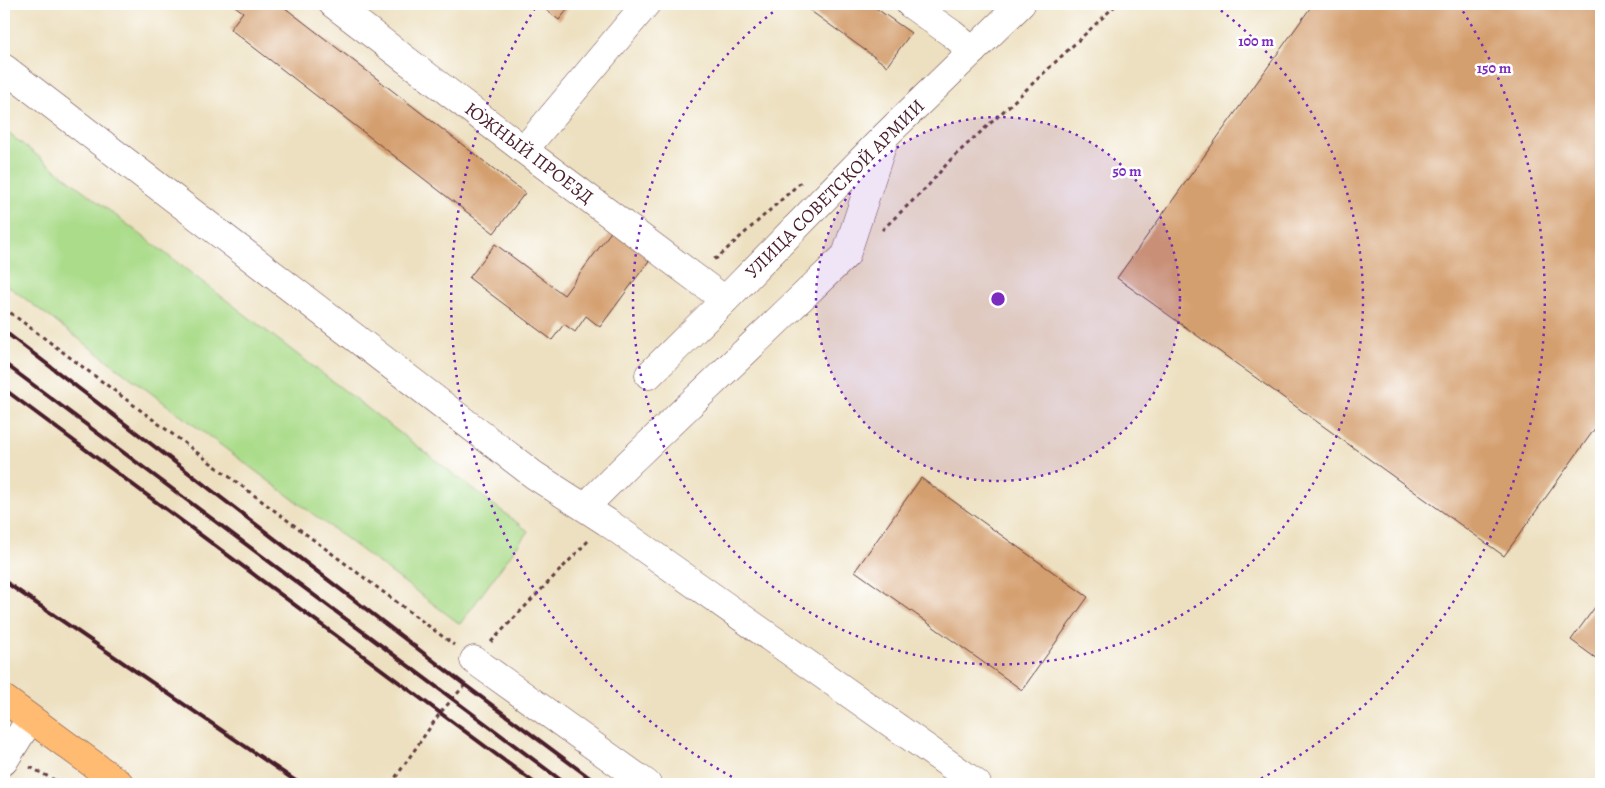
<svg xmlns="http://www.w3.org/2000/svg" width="1605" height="788" font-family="Alegreya,serif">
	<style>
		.green { fill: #aadc8a; stroke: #7a7e5a }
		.building { fill: #d49f6e }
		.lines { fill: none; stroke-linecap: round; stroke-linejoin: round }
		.minor-casing { stroke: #623c41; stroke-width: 29 }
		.major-casing { stroke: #623c41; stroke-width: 29 }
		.path { stroke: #623c41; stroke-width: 3; stroke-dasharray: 4 4; stroke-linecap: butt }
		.minor { stroke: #fff; stroke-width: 28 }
		.major { stroke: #ffbb71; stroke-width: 28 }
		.rail { stroke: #4a1f2b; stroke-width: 4 }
		.ring { fill: none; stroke: #7b2cbf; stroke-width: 2.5; stroke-dasharray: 2.5 5 }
		.labels { text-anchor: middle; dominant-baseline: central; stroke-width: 5; stroke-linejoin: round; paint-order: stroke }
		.street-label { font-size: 19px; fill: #4a1f2b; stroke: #fff }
		.centre { fill: #7b2cbf; stroke: #fff; stroke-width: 2.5 }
		.ring-label { font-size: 15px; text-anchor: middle; font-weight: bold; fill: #7b2cbf; stroke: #fff; stroke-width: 5; stroke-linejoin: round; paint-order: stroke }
	</style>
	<rect width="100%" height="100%" fill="#fff"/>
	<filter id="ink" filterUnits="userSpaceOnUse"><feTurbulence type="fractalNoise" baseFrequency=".02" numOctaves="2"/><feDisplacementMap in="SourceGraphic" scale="10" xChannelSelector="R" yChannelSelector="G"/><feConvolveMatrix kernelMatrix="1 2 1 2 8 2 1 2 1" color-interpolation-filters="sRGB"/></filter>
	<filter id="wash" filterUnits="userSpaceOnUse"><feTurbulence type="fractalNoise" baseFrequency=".0096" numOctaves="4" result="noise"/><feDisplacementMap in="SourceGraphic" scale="20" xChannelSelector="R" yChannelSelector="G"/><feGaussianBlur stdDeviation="1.12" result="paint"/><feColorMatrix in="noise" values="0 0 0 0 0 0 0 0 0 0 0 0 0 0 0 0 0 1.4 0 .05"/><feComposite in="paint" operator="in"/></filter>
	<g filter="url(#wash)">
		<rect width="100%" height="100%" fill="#ede0c0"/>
		<!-- green -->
		<path class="green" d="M4,130L528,531L460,624L4,283Z"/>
		<g id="blocks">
			<!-- building -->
			<path class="building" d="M232,4H280L525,193L494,233L230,29L243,12Z
				M542,4H572L559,20L541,6Z
				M801,4H870L911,33L887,66Z
				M1313,4H1601V420L1504,556L1117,278Z
				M613,229L651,258L600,327L586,316L575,332L564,324L552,340L469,278L495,244L564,295Z
				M921,478L1088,597L1022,690L855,571Z
				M1601,599V662L1571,640Z"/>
		</g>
	</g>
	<g filter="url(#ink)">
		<use href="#blocks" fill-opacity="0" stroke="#623c41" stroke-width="1"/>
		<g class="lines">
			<defs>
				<path id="minor" d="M333,4L524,150L725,300
					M910,4L951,33L973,51
					M4,68L534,475L607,522L977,784
					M524,150L646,4
					M649,375L725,300L885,136L1021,4
					M585,507L630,462L846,255L883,143
					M474,660L647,784
					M4,761L30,719"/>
				<path id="major" d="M4,699L120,784"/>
			</defs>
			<!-- minor casing -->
			<use href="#minor" class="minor-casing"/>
			<!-- major casing -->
			<use href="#major" class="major-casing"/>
			<!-- path -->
			<path class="path" d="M882,230L927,187L952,158L994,120L1117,4
				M714,259L717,258L801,182
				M4,308L454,645
				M491,642L589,540
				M30,767L62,784
				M391,784L440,713L465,685"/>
			<!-- minor -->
			<use href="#minor" class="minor"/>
			<!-- major -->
			<use href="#major" class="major"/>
			<!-- rail -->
			<path class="rail" d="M4,331L465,685L598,784
				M4,363L566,784
				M4,389L536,784
				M4,581L300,784"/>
		</g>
	</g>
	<!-- distance rings -->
	<circle cx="998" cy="299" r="182" fill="#7b2cbf" fill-opacity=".12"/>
	<g class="ring">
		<circle cx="998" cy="299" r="182"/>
		<path d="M1215 6A365 365 0 1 1 781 6"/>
		<path d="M745 784A547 547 0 0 1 537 5M1459 5A547 547 0 0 1 1251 784"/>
	</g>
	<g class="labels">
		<!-- street labels -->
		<g class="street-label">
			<text transform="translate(529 153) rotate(37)">ЮЖНЫЙ ПРОЕЗД</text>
			<text transform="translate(835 189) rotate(-45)">УЛИЦА СОВЕТСКОЙ АРМИИ</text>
		</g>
	</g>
	<circle cx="998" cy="299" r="8" class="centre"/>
	<g class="ring-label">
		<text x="1256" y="46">100 m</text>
		<text x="1494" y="73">150 m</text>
		<text x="1127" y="176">50 m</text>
	</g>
	<!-- margin -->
	<rect width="1605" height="788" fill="none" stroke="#fff" stroke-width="20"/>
</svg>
